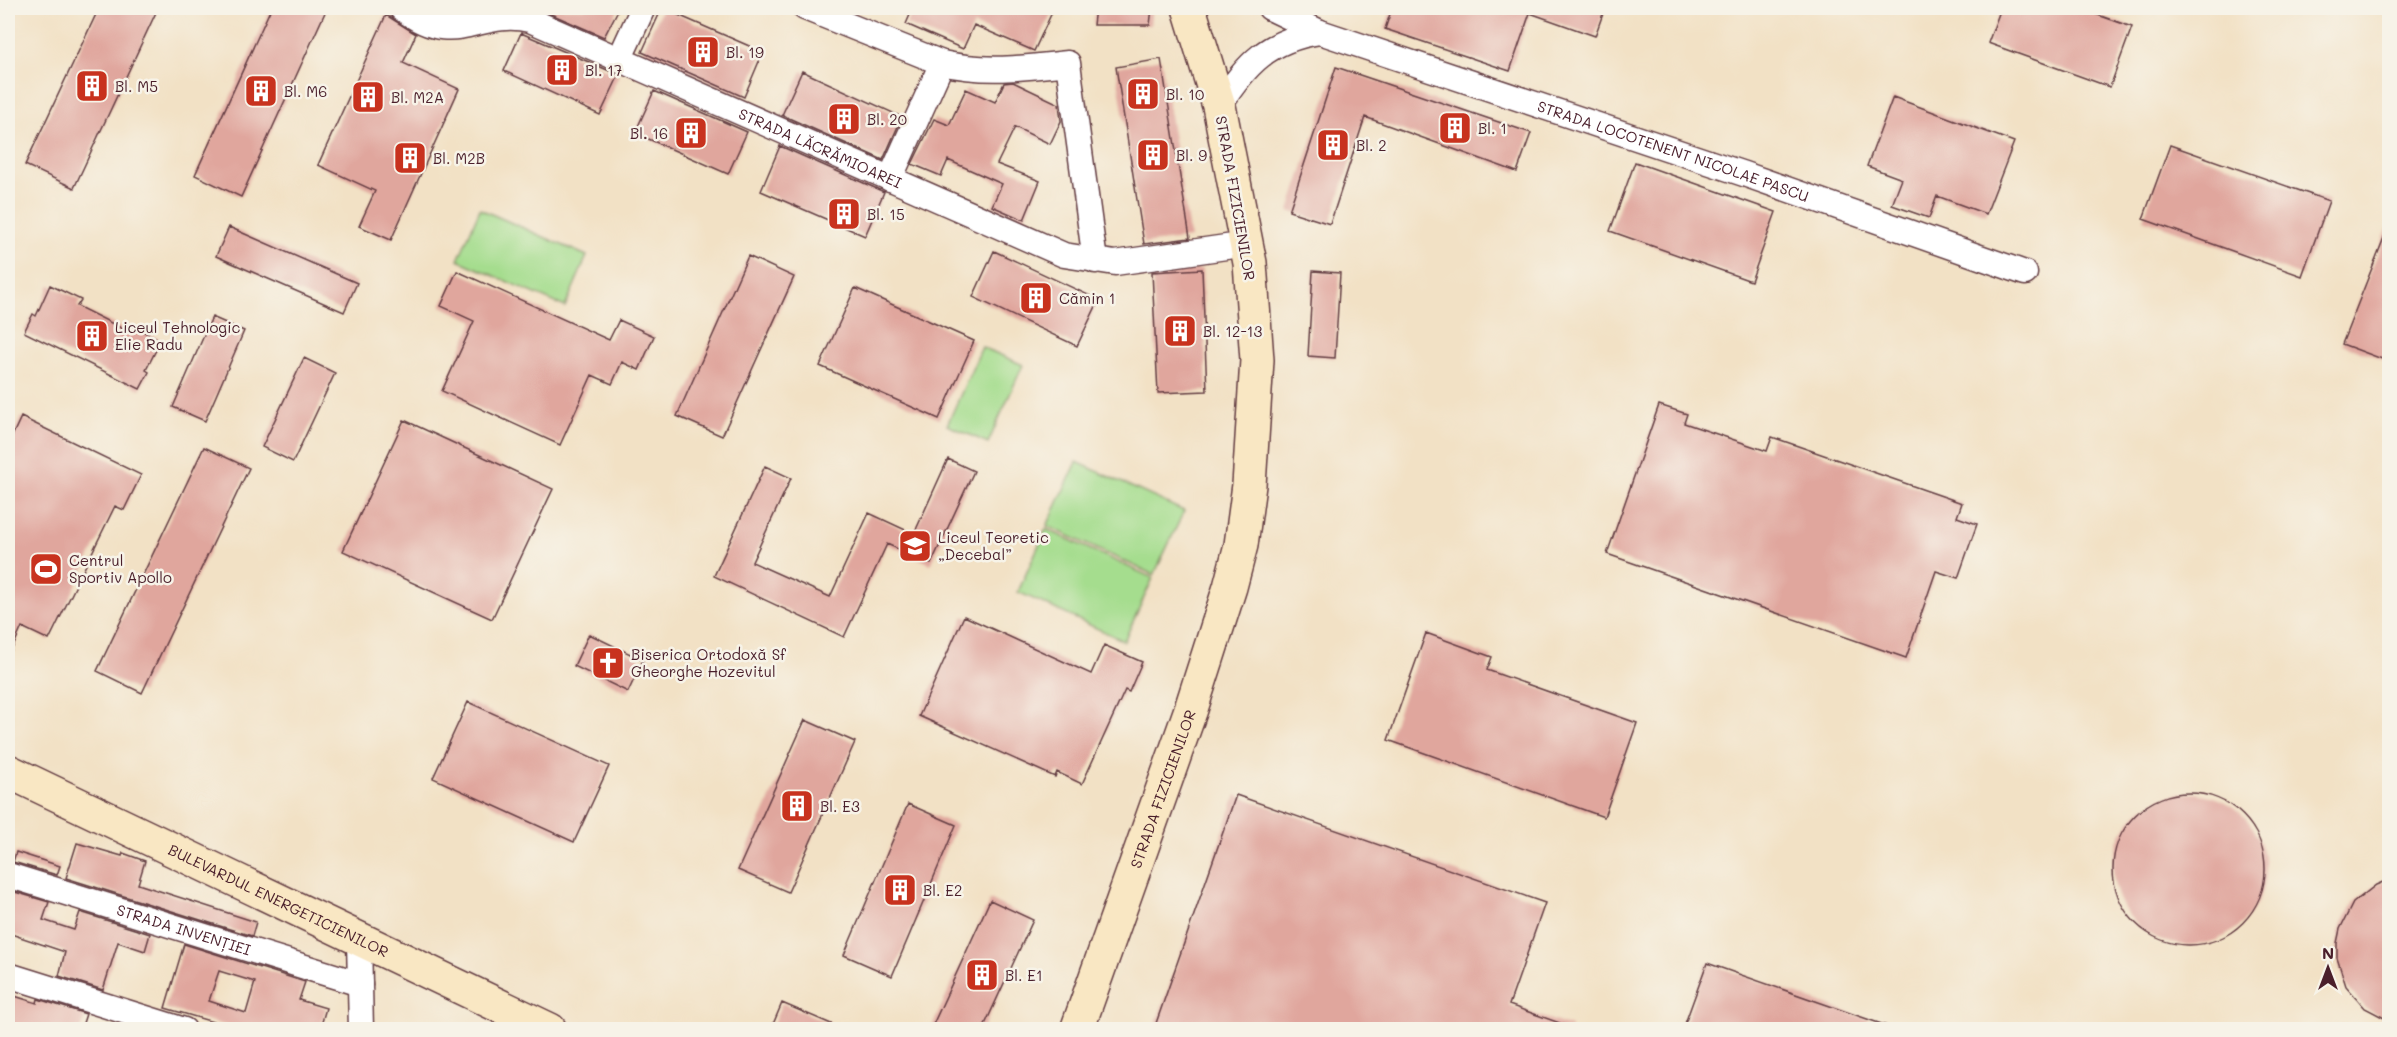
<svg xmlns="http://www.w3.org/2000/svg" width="2397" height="1037" font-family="Mali,sans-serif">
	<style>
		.green { fill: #a5dd8e; stroke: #787e5c; stroke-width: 1.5 }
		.building { fill: #e0a69d; fill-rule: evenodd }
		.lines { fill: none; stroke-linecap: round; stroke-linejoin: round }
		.street-casing { stroke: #633c42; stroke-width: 27 }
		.secondary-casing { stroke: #633c42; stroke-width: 36 }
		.street { stroke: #fff; stroke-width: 24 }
		.secondary { stroke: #f9e7c3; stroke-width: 33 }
		.labels { text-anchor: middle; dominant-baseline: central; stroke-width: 5; stroke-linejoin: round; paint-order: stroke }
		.poi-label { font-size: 15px; fill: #4a1f2b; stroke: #f7f3e8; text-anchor: start }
		.street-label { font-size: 15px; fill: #4a1f2b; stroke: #f7f3e8 }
	</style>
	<rect width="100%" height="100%" fill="#f7f3e8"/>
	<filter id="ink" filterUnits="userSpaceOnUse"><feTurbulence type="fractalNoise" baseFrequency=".0167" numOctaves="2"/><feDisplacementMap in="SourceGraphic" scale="12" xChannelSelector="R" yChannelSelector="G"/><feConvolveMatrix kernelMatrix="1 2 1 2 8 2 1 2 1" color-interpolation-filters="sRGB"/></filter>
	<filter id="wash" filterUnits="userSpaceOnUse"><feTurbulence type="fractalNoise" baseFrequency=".008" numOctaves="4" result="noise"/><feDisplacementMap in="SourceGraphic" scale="24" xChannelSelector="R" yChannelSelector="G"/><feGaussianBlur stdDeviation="1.35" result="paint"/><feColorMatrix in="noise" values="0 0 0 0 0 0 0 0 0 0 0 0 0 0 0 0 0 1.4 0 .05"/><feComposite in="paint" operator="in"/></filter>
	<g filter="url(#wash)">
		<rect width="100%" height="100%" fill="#f2e1c5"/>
		<!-- green -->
		<path class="green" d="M480,209L587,256L565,307L458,260Z
			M982,347L1023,365L988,443L947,425Z
			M1077,462L1184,511L1154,575L1047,526Z
			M1046,529L1153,578L1124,641L1018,592Z"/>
		<g id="blocks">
			<!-- building -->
			<path class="building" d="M99,8H158L74,188L25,165Z
				M271,8H327L241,197L195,175Z
				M537,8H619L604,37Z
				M662,8L763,52L744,97L642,52Z
				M913,8H1054L1034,51L974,25L963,49L906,24Z
				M1095,8H1152L1150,25H1093Z
				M1392,8H1605L1595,36L1530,13L1510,71L1385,29Z
				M2001,8H2078L2132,27L2110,87L1988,43Z
				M386,15L416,34L403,63L459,89L391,240L359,226L375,191L318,165Z
				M521,33L619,75L600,115L504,71Z
				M1161,59L1190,238L1144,244L1116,67Z
				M1336,67L1531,133L1517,172L1365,117L1330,224L1289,211Z
				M802,71L902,117L883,160L782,115Z
				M1013,82L1059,104L1061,121L1050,144L1015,127L997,164L1040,181L1024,220L992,206L1002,184L948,160L941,176L912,164L934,119L949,125L966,89L995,102L1004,83Z
				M654,91L747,132L728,174L635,133Z
				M1893,97L2014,142L1986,214L1937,196L1929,218L1892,205L1902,179L1867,166Z
				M2170,145L2329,201L2302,276L2143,219Z
				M780,146L884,192L865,236L761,191Z
				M1635,162L1776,212L1751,281L1610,231Z
				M2389,225H2390V362L2342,344Z
				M229,227L357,283L344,312L216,256Z
				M994,251L1099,300L1077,346L973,297Z
				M748,256L794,277L722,436L677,416Z
				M1202,269L1207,391L1158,393L1152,272Z
				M457,271L609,340L619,320L654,336L639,370L622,362L612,384L592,375L560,445L442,391L474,321L441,306Z
				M1313,271L1340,273L1335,358L1308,356Z
				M50,285L81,300L77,306L129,332L132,326L161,340L146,370L149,372L140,389L24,332L33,314L36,316Z
				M855,288L974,341L939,419L820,366Z
				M212,317L244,331L205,421L173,407Z
				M304,358L335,373L293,462L262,447Z
				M1659,405L1687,414L1684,423L1767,451L1772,437L1962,503L1957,517L1977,524L1958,578L1936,571L1906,658L1607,554Z
				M21,417L141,475L124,510L115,506L49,640L22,627L8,658V445Z
				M404,420L553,489L492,619L343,551Z
				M204,447L249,468L142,693L97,671Z
				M948,459L974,471L931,564L887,544L844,637L714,576L765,466L791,478L752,562L830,597L869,513L914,534Z
				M964,616L1091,674L1104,645L1142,662L1129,692L1125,690L1082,784L1057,772L1055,777L919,716Z
				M1426,633L1492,657L1487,670L1637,723L1604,817L1388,740Z
				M589,634L643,660L628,692L574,666Z
				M468,702L609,766L574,842L433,778Z
				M805,720L855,742L788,892L738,870Z
				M2113 869a76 76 0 1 1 152 0a76 76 0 1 1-152 0Z
				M1236,795L1545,903L1509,1005L1571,1027V1029H1154Z
				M908,804L956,825L892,976L844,955Z
				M77,843L122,856L123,853L145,861L138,884L256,922L252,936L66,878Z
				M16,852L60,866L57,875L13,862Z
				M2390,879V1021L2365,1008L2346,986L2337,958V943L2340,929L2353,903L2376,885Z
				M8,890L49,902L43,920L74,930L80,912L150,934L145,951L118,942L103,990L59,976L65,952L8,933Z
				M990,900L1033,920L983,1029H931Z
				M184,944L305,982L299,1000L326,1008L320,1029H237L165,1008ZM219,971L255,982L246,1013L209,1001Z
				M1707,963L1890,1027L1889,1029H1683Z
				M8,994L37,1003L38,999L86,1014L81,1029H8Z
				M782,1003L843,1029H771Z"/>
		</g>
	</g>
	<g filter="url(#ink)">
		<use href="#blocks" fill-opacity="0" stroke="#633c42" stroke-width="1.5"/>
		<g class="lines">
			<defs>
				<g id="street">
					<path id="s1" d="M401,8C456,51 477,8 530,20L1064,255L1115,263L1247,244"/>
					<path d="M805,8L942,63C985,73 1024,68 1068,63L1095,261"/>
					<path id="s2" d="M1270,8L1320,32L1744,174L2025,273"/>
					<path d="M619,60L643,8"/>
					<path d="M1219,106C1246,64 1268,40 1320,32"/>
					<path d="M890,179L942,63"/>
					<path id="s3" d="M8,875L360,984"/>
					<path d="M359,940L361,1030"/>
					<path d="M8,975L184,1030"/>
				</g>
				<g id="secondary">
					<path id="s4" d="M8,771L550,1030"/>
					<path id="s5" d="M1077,1030L1191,709L1230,587L1241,545L1249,485L1257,360L1250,263L1219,106L1189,8"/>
				</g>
			</defs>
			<!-- street casing -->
			<use href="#street" class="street-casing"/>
			<!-- secondary casing -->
			<use href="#secondary" class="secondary-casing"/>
			<!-- street -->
			<use href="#street" class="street"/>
			<!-- secondary -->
			<use href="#secondary" class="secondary"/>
		</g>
	</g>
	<!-- icons -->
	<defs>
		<symbol id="building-square" viewBox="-11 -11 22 22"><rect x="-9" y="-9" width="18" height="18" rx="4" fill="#c8321e" stroke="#f7f3e8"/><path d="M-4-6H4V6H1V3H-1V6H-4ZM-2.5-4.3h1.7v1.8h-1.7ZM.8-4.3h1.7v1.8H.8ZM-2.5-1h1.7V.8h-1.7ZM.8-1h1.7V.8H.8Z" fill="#fff"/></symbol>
		<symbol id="school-square" viewBox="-11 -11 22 22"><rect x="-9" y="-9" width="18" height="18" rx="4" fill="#c8321e" stroke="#f7f3e8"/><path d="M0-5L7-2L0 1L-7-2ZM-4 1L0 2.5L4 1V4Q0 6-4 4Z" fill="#fff"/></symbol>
		<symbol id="stadium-square" viewBox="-11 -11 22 22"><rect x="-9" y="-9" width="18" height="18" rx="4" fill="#c8321e" stroke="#f7f3e8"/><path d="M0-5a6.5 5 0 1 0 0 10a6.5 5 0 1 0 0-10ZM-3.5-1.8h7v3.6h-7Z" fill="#fff"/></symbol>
		<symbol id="church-square" viewBox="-11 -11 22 22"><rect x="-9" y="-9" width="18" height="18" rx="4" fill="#c8321e" stroke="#f7f3e8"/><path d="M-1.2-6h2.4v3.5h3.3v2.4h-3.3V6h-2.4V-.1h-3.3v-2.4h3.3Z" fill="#fff"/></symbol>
	</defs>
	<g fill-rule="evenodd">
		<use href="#building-square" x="684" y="33" width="38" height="38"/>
		<use href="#building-square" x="543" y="51" width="38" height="38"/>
		<use href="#building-square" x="73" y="67" width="38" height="38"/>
		<use href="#building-square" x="242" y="72" width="38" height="38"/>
		<use href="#building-square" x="1124" y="75" width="38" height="38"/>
		<use href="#building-square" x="349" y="78" width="38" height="38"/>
		<use href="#building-square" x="825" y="100" width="38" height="38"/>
		<use href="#building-square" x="1436" y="109" width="38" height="38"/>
		<use href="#building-square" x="672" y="114" width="38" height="38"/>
		<use href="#building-square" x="1314" y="126" width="38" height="38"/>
		<use href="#building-square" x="1134" y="136" width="38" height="38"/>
		<use href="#building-square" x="391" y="139" width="38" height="38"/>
		<use href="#building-square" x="825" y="195" width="38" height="38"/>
		<use href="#building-square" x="1017" y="279" width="38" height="38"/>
		<use href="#building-square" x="1161" y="312" width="38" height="38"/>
		<use href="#building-square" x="73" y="317" width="38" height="38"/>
		<use href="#school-square" x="896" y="527" width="38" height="38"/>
		<use href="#stadium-square" x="27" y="550" width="38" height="38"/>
		<use href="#church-square" x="589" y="644" width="38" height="38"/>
		<use href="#building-square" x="778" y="787" width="38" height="38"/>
		<use href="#building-square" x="881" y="871" width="38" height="38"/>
		<use href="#building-square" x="963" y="956" width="38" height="38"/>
	</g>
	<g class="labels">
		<!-- poi labels -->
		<g class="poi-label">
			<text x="726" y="52">Bl. 19</text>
			<text x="585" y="70">Bl. 17</text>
			<text x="115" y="86">Bl. M5</text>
			<text x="284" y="91">Bl. M6</text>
			<text x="1166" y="94">Bl. 10</text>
			<text x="391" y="97">Bl. M2A</text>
			<text x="867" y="119">Bl. 20</text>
			<text x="1478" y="128">Bl. 1</text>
			<text x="668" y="133" text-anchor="end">Bl. 16</text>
			<text x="1356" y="145">Bl. 2</text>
			<text x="1176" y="155">Bl. 9</text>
			<text x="433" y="158">Bl. M2B</text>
			<text x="867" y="214">Bl. 15</text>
			<text x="1059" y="298">Cămin 1</text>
			<text x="115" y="327">Liceul Tehnologic<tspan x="115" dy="17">Elie Radu</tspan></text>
			<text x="1203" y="331">Bl. 12-13</text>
			<text x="938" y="537">Liceul Teoretic<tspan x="938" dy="17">„Decebal”</tspan></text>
			<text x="69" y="560">Centrul<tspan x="69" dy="17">Sportiv Apollo</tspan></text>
			<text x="631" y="654">Biserica Ortodoxă Sf<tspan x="631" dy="17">Gheorghe Hozevitul</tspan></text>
			<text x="820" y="806">Bl. E3</text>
			<text x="923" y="890">Bl. E2</text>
			<text x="1005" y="975">Bl. E1</text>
		</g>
		<!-- street labels -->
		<g class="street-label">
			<text stroke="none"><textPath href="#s1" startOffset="452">STRADA LĂCRĂMIOAREI</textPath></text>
			<text stroke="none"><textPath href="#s2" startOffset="428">STRADA LOCOTENENT NICOLAE PASCU</textPath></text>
			<text transform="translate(1236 198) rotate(80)">STRADA FIZICIENILOR</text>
			<text stroke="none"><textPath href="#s5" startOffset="256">STRADA FIZICIENILOR</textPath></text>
			<text stroke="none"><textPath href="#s4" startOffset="300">BULEVARDUL ENERGETICIENILOR</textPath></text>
			<text stroke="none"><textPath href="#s3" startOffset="184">STRADA INVENȚIEI</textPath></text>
		</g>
	</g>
	<!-- margin -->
	<rect width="2397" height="1037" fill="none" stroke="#f7f3e8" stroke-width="30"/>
	<!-- north arrow -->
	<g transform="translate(2328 968)" stroke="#f7f3e8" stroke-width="4.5" paint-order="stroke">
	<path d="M0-4.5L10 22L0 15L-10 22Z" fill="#4a1f2b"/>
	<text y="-9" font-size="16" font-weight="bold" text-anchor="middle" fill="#4a1f2b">N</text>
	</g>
</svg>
